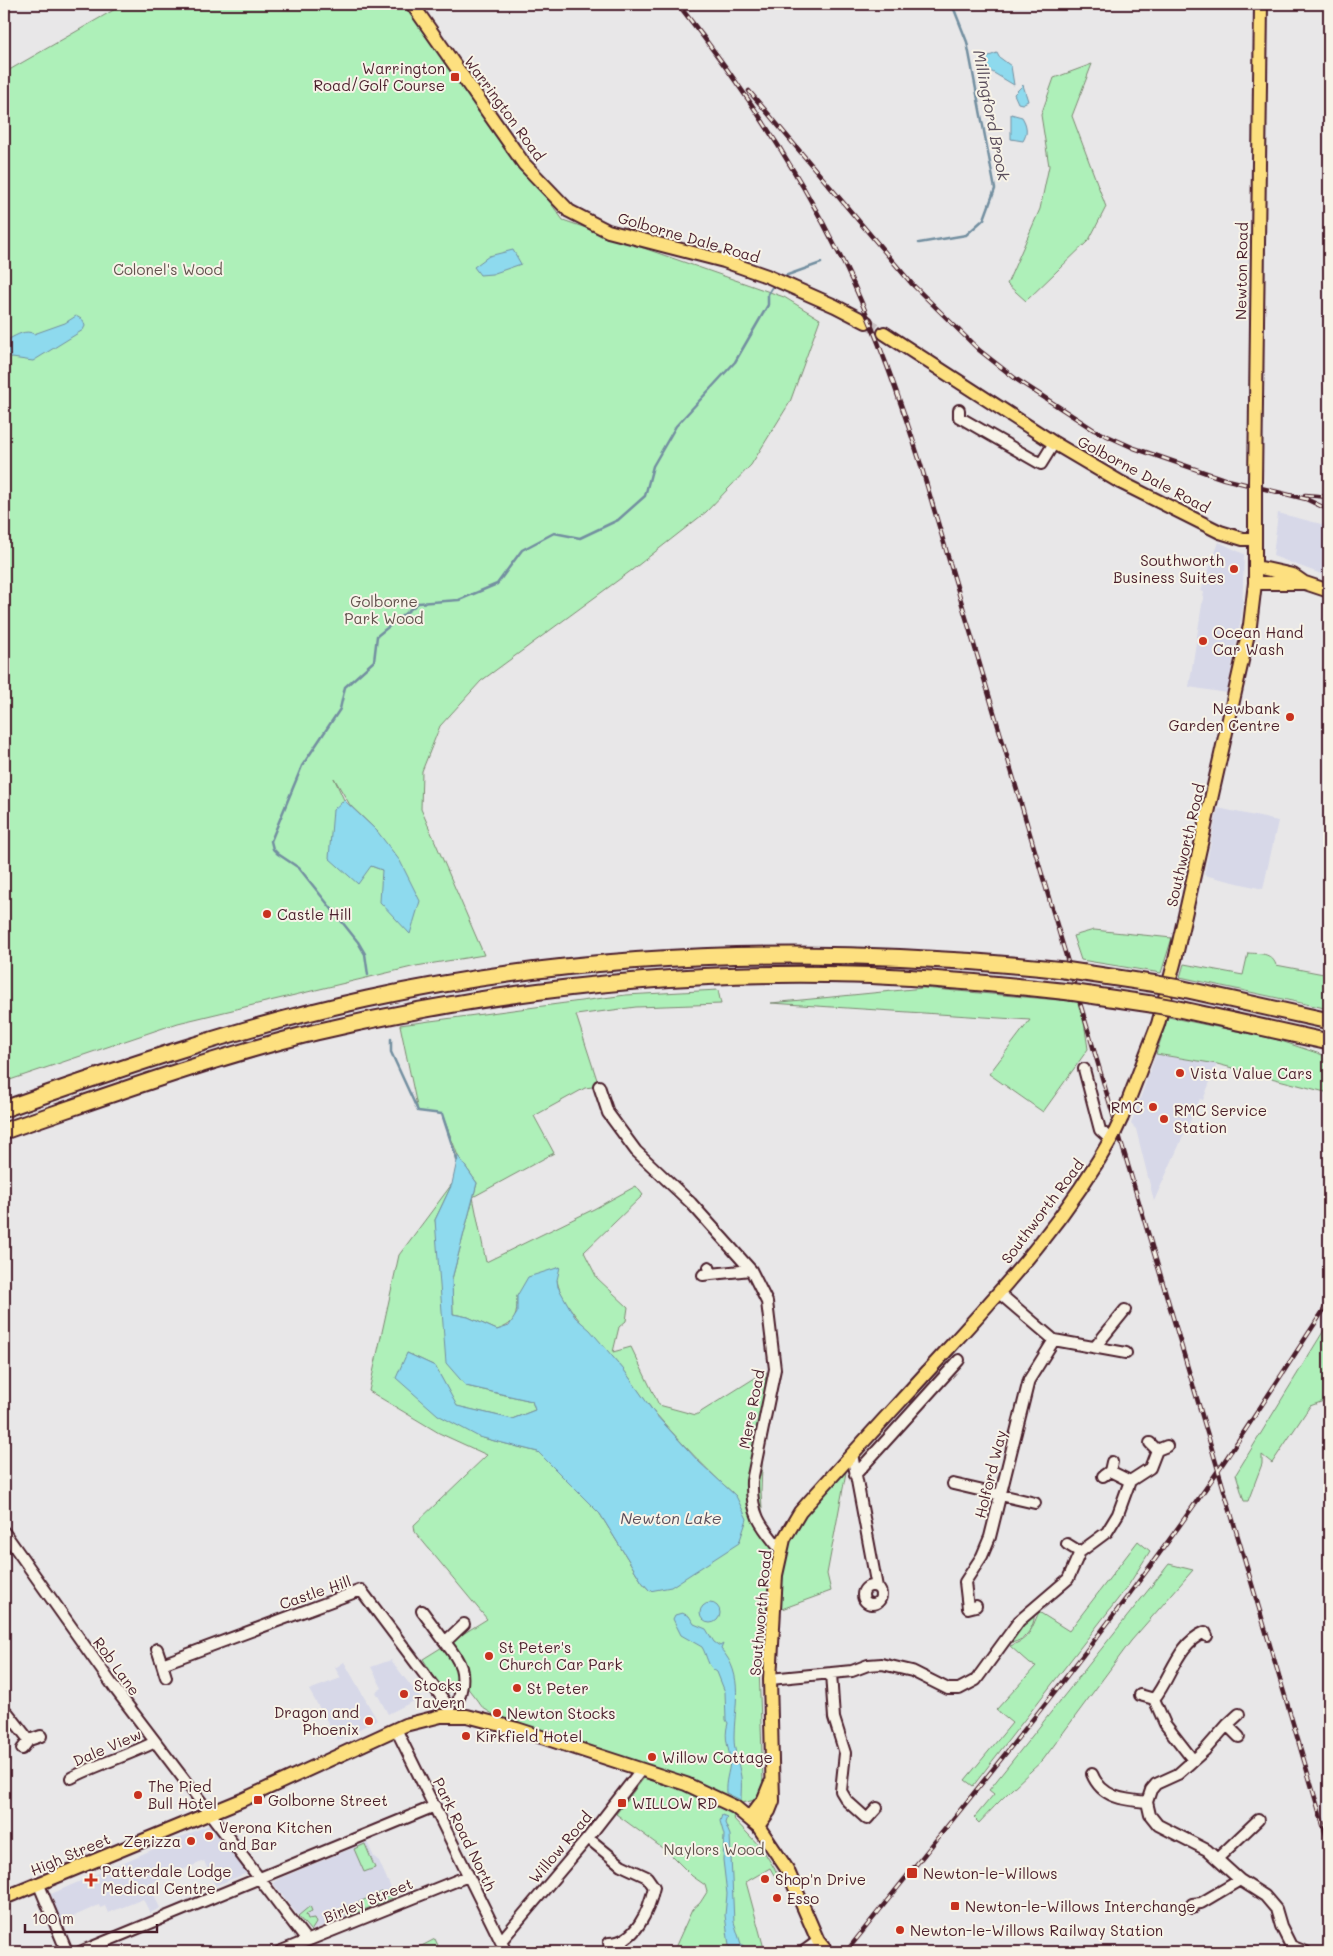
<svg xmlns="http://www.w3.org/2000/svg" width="1333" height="1956" font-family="Mali,sans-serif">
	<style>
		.built { fill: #d7d8e8 }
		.green { fill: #aef0b9; stroke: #7c8872; fill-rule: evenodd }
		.water { fill: #8edaee; stroke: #738fa0 }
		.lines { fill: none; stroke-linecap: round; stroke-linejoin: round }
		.stream { stroke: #738fa0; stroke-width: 2.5 }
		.major-tunnel { stroke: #c8bfc2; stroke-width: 12; stroke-dasharray: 12 6; stroke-linecap: butt }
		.minor-casing { stroke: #4a1f2b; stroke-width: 14 }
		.major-casing { stroke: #4a1f2b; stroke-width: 16 }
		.highway-casing { stroke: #4a1f2b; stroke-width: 19 }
		.minor { stroke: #f7f3e8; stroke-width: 10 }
		.major { stroke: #fde080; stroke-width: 12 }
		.highway { stroke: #fde080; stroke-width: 15 }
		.rail-casing { stroke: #4a1f2b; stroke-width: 4.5 }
		.rail { stroke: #f7f3e8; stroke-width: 2.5; stroke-dasharray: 8; stroke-linecap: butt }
		.major-bridge-casing { stroke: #4a1f2b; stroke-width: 16; stroke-linecap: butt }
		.highway-bridge-casing { stroke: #4a1f2b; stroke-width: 19; stroke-linecap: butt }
		.major-bridge { stroke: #fde080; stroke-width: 12 }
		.highway-bridge { stroke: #fde080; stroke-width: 15 }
		.poi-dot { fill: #c8321e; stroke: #f7f3e8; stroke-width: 2 }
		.labels { text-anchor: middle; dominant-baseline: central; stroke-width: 4; stroke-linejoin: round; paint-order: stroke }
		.poi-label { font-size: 15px; fill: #4a1f2b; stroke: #f7f3e8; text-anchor: start }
		.street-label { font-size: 15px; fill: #4a1f2b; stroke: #f7f3e8 }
		.park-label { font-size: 15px; fill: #63534e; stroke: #f7f3e8 }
		.water-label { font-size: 16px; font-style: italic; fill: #5b4e5c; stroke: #f7f3e8 }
	</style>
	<rect width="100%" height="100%" fill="#e8e7e8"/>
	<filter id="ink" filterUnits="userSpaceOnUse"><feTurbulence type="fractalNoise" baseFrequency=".02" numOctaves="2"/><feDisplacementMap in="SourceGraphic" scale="10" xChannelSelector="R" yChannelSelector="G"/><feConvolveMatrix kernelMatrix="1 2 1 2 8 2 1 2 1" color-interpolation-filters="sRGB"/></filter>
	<g filter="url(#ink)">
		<!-- built -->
		<path class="built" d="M1278,513L1329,526V577L1273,556Z
			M1219,542L1244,554L1242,614L1227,693L1189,687L1204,592L1201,591Z
			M1218,808L1278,821L1263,889L1204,875Z
			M1156,1054L1217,1064L1203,1100L1200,1099L1154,1201L1136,1129L1131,1124Z
			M391,1660L420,1698L388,1714L376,1692L382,1688L371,1667Z
			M344,1662L377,1720L338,1740L309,1690L341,1678L335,1668Z
			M211,1824L247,1873L215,1886L204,1861L149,1884L160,1908L150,1913L143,1899L108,1913L105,1906L100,1908L99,1905L61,1922L51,1894Z
			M367,1842L374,1857L379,1861L395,1897L310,1931L273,1883L278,1879Z"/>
		<!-- green -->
		<path class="green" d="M124,4H405L563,220L784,297L820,319L790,402L751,465L706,512L632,570L481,681L440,726L422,771L421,809L484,955L416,966L178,1023L4,1082V73ZM334,778L350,805L377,831L409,933L382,870L371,866L333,810L344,800Z
			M1092,64L1072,116L1106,207L1089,240L1026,301L1007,284L1040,209L1049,166L1041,115L1054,78Z
			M1094,930L1172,938L1161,973L1081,960L1073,936Z
			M1248,953C1260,954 1271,952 1276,965L1329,975V1009L1180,977L1184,964L1243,975Z
			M923,988L1081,1002L1088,1049L1043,1112L989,1074L1030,1020L771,1003Z
			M718,990L721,1004L636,1007L576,1015L599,1086L585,1088L534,1116L554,1153L473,1197L486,1262L594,1209L636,1186L643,1195L584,1252L597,1278L628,1307L626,1321L619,1327L613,1352L631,1347L659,1405L696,1415L766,1371L761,1491L763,1525L787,1546L791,1532L847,1467L827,1574L831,1591L768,1614L759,1665L763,1783L755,1800L742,1803L733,1818L763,1850L779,1876L774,1875L770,1868L746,1882L765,1952H673L692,1910L700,1903L707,1892L705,1885L692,1876L669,1853L616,1814L651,1769L517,1729L483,1708L463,1682L445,1695L423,1659L487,1619L415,1532L414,1525L487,1455L439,1433L369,1391L399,1255L452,1184L435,1220L466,1386L532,1401L535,1410L512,1419L456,1406L435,1366L407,1353L479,1437L538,1452L600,1514L642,1582L650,1591L736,1496C707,1470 681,1443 656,1414C643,1400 634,1383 622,1368C604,1347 560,1306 557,1280L517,1296C517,1315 517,1323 497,1330L468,1317L453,1314L452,1279L477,1183L458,1156L442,1114L418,1111L400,1025L626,995Z
			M1168,1017L1275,1039L1329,1057V1093L1217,1064L1156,1054Z
			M1329,1322V1399L1310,1406L1272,1463L1262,1455V1464L1248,1501H1244L1236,1474Z
			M1138,1541L1150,1551L1128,1586L973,1786L965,1780L1012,1723L996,1710L1036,1666L1030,1664L1010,1646C1031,1638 1030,1631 1039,1612L1069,1631Z
			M1169,1564L1193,1570L1131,1641L1043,1760C1021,1780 1000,1800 979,1823L974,1818L994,1794L989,1790Z
			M1034,1612C1036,1627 1024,1643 1008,1643L1021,1625Z
			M365,1844L375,1868L364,1872L354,1849Z
			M382,1892L384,1897L393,1894L395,1897L347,1917L345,1909L329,1916L328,1914L348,1906L354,1910L360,1907L359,1902Z
			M310,1906L312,1911L306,1914L308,1919L314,1918L316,1923L311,1931L298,1916Z
			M435,1939L441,1952H410Z"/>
		<!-- water -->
		<path class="water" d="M997,53L999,57L1011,66L1014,85L982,66L989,56Z
			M1023,85L1028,101L1022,104L1018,103L1014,94Z
			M1011,114L1022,117C1027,125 1028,133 1023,141L1011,139Z
			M513,250L521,264L492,274L480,275L474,267L489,256Z
			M76,316L83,320L85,326L83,330L33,361L12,358L8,353L9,339C17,335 26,329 34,334L65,323Z
			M344,800L377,831L400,861L420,901L410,934L380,902L382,870L371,866L358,884L329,858L333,810Z
			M458,1156L477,1183L452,1279L453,1314L468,1317L497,1330L509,1326L517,1313V1296L528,1277L560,1267L557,1280L558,1287L575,1317L590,1330L624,1370L655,1414L699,1462L736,1496L747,1519L739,1543L671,1587L650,1591L642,1582L600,1514L538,1452L479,1437L438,1415L396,1378L407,1353L435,1366L457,1406L512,1419L535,1410L532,1401L466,1386L446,1363L435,1220L452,1184Z
			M700 1613a10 10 0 1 1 20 0a10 10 0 1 1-20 0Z
			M682,1613L689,1616L694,1624L706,1629L714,1642L720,1646L723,1644L721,1649C745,1676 734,1706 734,1738C734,1751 739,1764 741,1777C742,1784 741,1792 741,1800L726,1793C725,1781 729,1773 730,1762C730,1748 723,1740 728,1723L726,1720L725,1692L717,1672C707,1667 707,1655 702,1647L681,1635L673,1619L675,1615Z
			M722,1815L727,1817L725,1823L730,1835L734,1922L741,1944L752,1952H735L729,1946L725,1915L727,1894L723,1860L724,1835L720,1821Z"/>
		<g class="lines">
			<!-- stream -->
			<path class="stream" d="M919,243L966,235L984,219L995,189L967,42L952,4
				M782,277L821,263
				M368,975L365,954L358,942L299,868L278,854L273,849L271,841L302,766L340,709L345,687L374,661L377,636L418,603L459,600L497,584L522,550L554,533L580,538L618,520L645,496L653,466L676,426L735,362L768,305V294L775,283
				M391,1039V1052L418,1111L442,1114L457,1160"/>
			<!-- major-tunnel -->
			<path class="major-tunnel" d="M866,322L884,333"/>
			<defs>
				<path id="minor" d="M959,410V417L1041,464L1054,443
					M1084,1069L1100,1130L1111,1140
					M599,1086L608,1113L636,1151L691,1203L751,1270L767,1302L775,1369L752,1481C751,1514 760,1525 780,1549
					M711,1274L751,1270
					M703,1275L711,1274L709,1267
					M999,1293L1054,1340L1126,1353
					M1095,1347L1125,1310
					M1150,1443L1157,1450L1167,1446
					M852,1454L877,1587
					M1110,1471L1130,1481
					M855,1475L959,1360
					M1103,1476L1110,1471L1112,1462
					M953,1484L1035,1503
					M4,1532L116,1690L307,1941
					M1067,1544L1080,1552
					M863 1595a9 9 0 1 1 18 0a9 9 0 1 1-18 0Z
					M976,1606L968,1608L965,1582L982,1556L990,1537L1029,1380L1054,1340
					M422,1611L445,1642
					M157,1649L162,1664
					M831,1673L834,1718L845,1753L841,1791L847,1801L867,1819L877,1808
					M166,1677L162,1664L361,1590L449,1707L452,1716
					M770,1679L852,1671L868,1665L882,1664L912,1671L948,1689H959L976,1680L1019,1621L1068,1579L1080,1552L1107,1532L1118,1514L1130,1481L1150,1468L1157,1450
					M1140,1695L1154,1699L1165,1724L1193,1760
					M459,1698C467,1672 461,1662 445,1642L464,1624
					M1154,1699C1172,1676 1177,1644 1205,1632L1207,1636
					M1239,1714L1227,1725L1239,1737
					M4,1715L8,1713L29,1740
					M1227,1725L1205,1750L1178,1774L1156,1784L1151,1790L1147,1802L1150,1815L1158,1825L1207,1850L1240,1880L1265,1896L1276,1909L1281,1926L1291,1946L1306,1952
					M396,1729L506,1952
					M22,1749L29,1740L41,1736
					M1092,1774C1102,1798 1124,1800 1147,1802
					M71,1778C98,1764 127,1756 155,1742
					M588,1838L621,1865L647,1877L654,1887C649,1910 636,1943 609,1943
					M1217,1859L1258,1820
					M39,1885L67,1952
					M1193,1908L1192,1904L1201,1903L1240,1880
					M501,1941L588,1838L641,1770
					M80,1952L435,1806
					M279,1952L468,1876
					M619,1952L624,1941
					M803,1952L818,1941"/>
				<path id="major" d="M412,4L524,164L569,211L608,231L724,261L767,276L835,306L866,322
					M884,333L1054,443L1120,482L1220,532L1243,539H1254
					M1255,482L1261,4
					M1256,567L1293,575L1303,582
					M1255,583H1305L1329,591
					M1122,1117L1158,1024L1175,960L1250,625L1255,583V495
					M749,1818L764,1799L770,1784
					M758,1826L769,1811L773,1801L770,1679L776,1575L784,1539L800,1512C849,1457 899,1403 948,1349C1012,1279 1069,1215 1115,1132
					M4,1898L242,1800L405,1725L441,1716H467L517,1729L686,1784L735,1807L758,1826L787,1869L818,1941L827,1952"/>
				<path id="highway" d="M1084,973L1157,984
					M1179,988L1329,1021
					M1090,995L1151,1004
					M1174,1008L1329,1042
					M4,1109C124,1067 243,1026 367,999C596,949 832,945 1064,970
					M4,1131C107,1096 210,1058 316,1032C491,991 673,970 853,975C925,977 998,984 1070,992"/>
			</defs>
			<!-- minor casing -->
			<use href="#minor" class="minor-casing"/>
			<!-- major casing -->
			<use href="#major" class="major-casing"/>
			<!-- highway casing -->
			<use href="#highway" class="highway-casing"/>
			<!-- minor -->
			<use href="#minor" class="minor"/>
			<!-- major -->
			<use href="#major" class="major"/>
			<!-- highway -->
			<use href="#highway" class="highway"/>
			<defs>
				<path id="rail" d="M678,4C746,90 808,185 854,285C880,343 901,402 920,462L1329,1845
					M749,91L912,284L979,350L1016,379L1094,430L1134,448L1224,479L1306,499L1329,510
					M1305,495L1329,497
					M846,1952C961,1808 1080,1666 1187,1515C1237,1446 1282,1373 1329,1302"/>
			</defs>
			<!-- rail casing -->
			<use href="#rail" class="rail-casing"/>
			<!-- rail -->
			<use href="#rail" class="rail"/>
			<defs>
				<path id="major-bridge" d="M1255,495V482
					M1115,1132L1122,1117"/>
				<path id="highway-bridge" d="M1064,970L1084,973
					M1157,984L1179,988
					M1070,992L1090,995
					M1151,1004L1174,1008"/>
			</defs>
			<!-- major-bridge casing -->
			<use href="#major-bridge" class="major-bridge-casing"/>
			<!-- highway-bridge casing -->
			<use href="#highway-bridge" class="highway-bridge-casing"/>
			<!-- major-bridge -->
			<use href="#major-bridge" class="major-bridge"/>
			<!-- highway-bridge -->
			<use href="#highway-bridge" class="highway-bridge"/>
		</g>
	</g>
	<!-- markers -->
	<g class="poi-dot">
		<rect x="450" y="72" width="10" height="10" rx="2.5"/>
		<circle cx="1234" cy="569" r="5"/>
		<circle cx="1203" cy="641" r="5"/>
		<circle cx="1290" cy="717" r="5"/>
		<circle cx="267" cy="914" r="5"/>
		<circle cx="1180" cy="1073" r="5"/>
		<circle cx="1153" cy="1107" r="5"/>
		<circle cx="1164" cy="1119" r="5"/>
		<circle cx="489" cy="1656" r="5"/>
		<circle cx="517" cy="1688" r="5"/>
		<circle cx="404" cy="1694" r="5"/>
		<circle cx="497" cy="1713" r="5"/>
		<circle cx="369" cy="1721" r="5"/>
		<circle cx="466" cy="1736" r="5"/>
		<circle cx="652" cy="1757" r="5"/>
		<circle cx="138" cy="1795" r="5"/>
		<rect x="253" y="1795" width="10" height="10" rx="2.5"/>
		<rect x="617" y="1798" width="10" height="10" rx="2.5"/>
		<circle cx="209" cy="1836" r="5"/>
		<circle cx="191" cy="1841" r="5"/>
		<rect x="906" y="1867" width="12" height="12" rx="2.5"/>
		<circle cx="765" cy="1879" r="5"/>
		<path d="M88.5 1872.5h5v5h5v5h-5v5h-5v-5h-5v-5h5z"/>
		<circle cx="777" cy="1898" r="5"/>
		<rect x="950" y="1901" width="10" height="10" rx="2.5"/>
		<circle cx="900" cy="1930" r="5"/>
	</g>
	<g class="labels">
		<!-- poi labels -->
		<g class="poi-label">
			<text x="445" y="68" text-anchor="end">Warrington<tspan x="445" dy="17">Road/Golf Course</tspan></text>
			<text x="1224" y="560" text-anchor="end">Southworth<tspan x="1224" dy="17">Business Suites</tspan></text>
			<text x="1213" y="632">Ocean Hand<tspan x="1213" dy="17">Car Wash</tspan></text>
			<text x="1280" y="708" text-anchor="end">Newbank<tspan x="1280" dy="17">Garden Centre</tspan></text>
			<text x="277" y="914">Castle Hill</text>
			<text x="1190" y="1073">Vista Value Cars</text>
			<text x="1143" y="1107" text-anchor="end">RMC</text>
			<text x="1174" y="1110">RMC Service<tspan x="1174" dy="17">Station</tspan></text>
			<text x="499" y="1647">St Peter's<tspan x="499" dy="17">Church Car Park</tspan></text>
			<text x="414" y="1685">Stocks<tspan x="414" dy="17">Tavern</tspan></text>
			<text x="527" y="1688">St Peter</text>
			<text x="359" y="1712" text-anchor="end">Dragon and<tspan x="359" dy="17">Phoenix</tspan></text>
			<text x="507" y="1713">Newton Stocks</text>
			<text x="476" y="1736">Kirkfield Hotel</text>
			<text x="662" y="1757">Willow Cottage</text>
			<text x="148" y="1786">The Pied<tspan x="148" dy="17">Bull Hotel</tspan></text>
			<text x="268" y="1800">Golborne Street</text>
			<text x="632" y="1803">WILLOW RD</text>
			<text x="219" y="1827">Verona Kitchen<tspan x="219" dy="17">and Bar</tspan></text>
			<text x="181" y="1841" text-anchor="end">Zerizza</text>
			<text x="102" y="1871">Patterdale Lodge<tspan x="102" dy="17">Medical Centre</tspan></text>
			<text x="923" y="1873">Newton-le-Willows</text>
			<text x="775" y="1879">Shop'n Drive</text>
			<text x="787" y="1898">Esso</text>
			<text x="965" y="1906">Newton-le-Willows Interchange</text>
			<text x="910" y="1930">Newton-le-Willows Railway Station</text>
		</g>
		<!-- street labels -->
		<g class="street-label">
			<text transform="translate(505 108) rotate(54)">Warrington Road</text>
			<text transform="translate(689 237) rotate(16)">Golborne Dale Road</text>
			<text transform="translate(1241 271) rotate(-89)">Newton Road</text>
			<text transform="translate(1144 474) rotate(28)">Golborne Dale Road</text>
			<text transform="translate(1185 845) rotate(-77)">Southworth Road</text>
			<text transform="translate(1042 1211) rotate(-53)">Southworth Road</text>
			<text transform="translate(751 1409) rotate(-79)">Mere Road</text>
			<text transform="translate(990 1474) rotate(-76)">Holford Way</text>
			<text transform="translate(315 1592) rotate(-19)">Castle Hill</text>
			<text transform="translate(760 1613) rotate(-85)">Southworth Road</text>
			<text transform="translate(117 1666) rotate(54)">Rob Lane</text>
			<text transform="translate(107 1747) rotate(-23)">Dale View</text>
			<text transform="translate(465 1834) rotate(64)">Park Road North</text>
			<text transform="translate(560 1847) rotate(-50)">Willow Road</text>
			<text transform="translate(70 1854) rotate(-23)">High Street</text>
			<text transform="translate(368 1900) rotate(-22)">Birley Street</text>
		</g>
		<!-- park labels -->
		<g class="park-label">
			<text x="168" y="269">Colonel's Wood</text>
			<text x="384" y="601">Golborne<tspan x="384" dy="17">Park Wood</tspan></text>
			<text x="714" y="1849">Naylors Wood</text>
		</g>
		<!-- water labels -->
		<g class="water-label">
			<text transform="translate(992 115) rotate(79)">Millingford Brook</text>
			<text x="671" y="1517">Newton Lake</text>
		</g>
	</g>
	<!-- margin -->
	<rect width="1333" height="1956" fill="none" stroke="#f7f3e8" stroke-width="20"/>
	<rect x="10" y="10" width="1313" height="1936" fill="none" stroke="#4a1f2b" stroke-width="2" filter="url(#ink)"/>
	<!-- scale -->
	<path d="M25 1924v8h132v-8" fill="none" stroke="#4a1f2b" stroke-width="2.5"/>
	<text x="32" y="1924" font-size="15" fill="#4a1f2b" stroke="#f7f3e8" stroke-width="4" paint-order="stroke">100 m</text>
</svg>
